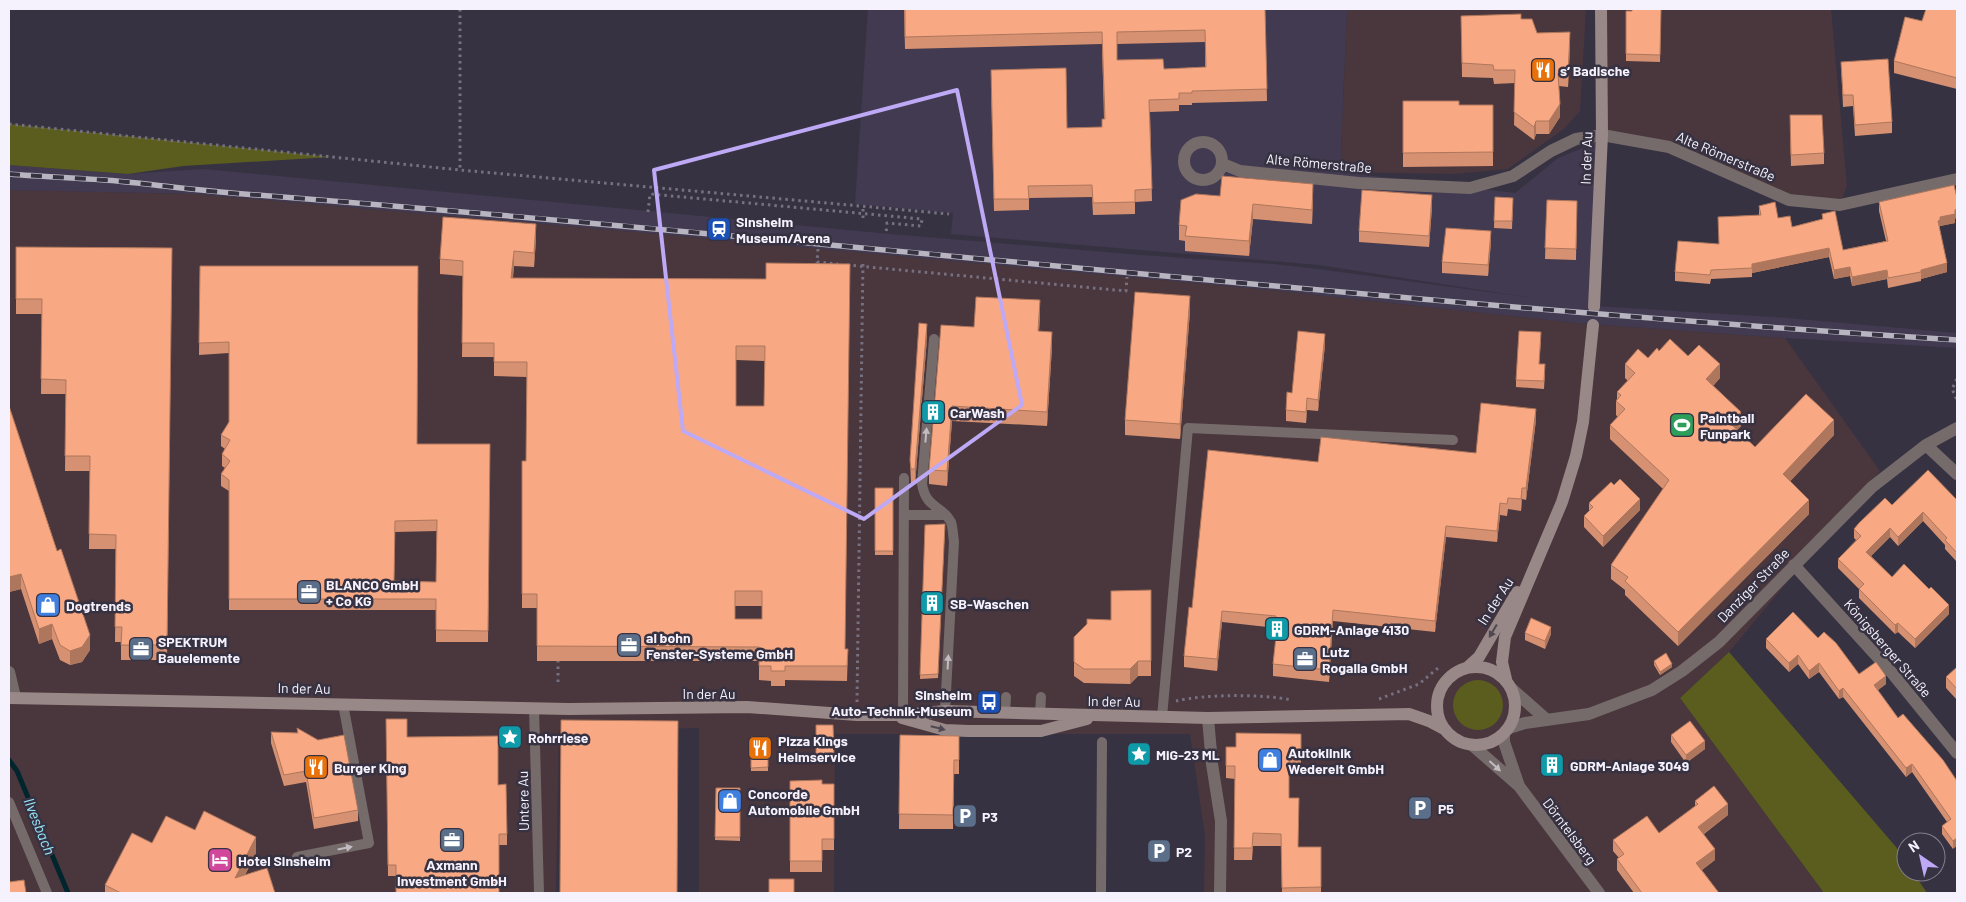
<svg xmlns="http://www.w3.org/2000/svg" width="1966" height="902" font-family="Barlow,sans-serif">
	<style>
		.commercial { fill: #4a363d }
		.built { fill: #423a50 }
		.green { fill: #5a5d1e }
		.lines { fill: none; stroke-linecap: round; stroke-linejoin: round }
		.stream { stroke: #00252c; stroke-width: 5 }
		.path { stroke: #767180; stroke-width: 3; stroke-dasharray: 2.5 4; stroke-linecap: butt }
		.lane { stroke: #756b6a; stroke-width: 10 }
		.street { stroke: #756b6a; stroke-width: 12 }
		.secondary { stroke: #988887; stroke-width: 12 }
		.rail-casing { stroke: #b8b4c0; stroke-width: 5.5 }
		.rail { stroke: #373242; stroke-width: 4; stroke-dasharray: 11; stroke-linecap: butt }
		.wall { fill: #d59171; fill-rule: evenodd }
		.shaded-wall { fill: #ae765c }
		.building { fill: #f8a983; stroke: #ae765c; fill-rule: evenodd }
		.oneway { fill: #c2bcc2 }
		.oneway2 { fill: #4f4853 }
		.marked { fill: none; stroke: #bda9f5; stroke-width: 4; stroke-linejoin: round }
		.labels { text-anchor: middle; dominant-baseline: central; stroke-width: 5; stroke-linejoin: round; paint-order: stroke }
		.poi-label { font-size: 14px; font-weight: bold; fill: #f6f2fd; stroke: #373242; text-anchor: start }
		.street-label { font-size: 14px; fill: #f6f2fd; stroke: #373242 }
		.water-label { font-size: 15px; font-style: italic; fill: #97e8fa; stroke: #373242 }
	</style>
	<rect width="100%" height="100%" fill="#373242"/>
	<!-- commercial -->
	<path class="commercial" d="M1347,9H1586L1580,111L1565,128L1508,169L1453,174L1340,172Z
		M1601,9H1831L1847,185L1840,205L1789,200L1669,147L1602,135Z
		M9,190L195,194L658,234L1270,290L1577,323L1785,338L1880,471L1729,652L1680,698L1824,893H1204L1205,836L1190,734H835L834,893H699V728L559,731L556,893H9Z"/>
	<!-- built -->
	<path class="built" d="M868,9H1347L1340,172L1515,193L1558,158L1583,148L1602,135L1595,306L1787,318L1957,333V348L1785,338L1577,323L1270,290L658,234L196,194L9,190V165L128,174L203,169L890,234L1141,255L1273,264L1318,269L1533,298L1319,265L951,234L953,213L855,204Z"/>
	<!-- green -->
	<path class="green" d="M9,124L331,157L183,166L128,174L9,165Z
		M1729,652L1896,847L1906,862V872H1913L1927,893H1824L1680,698Z
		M1453 705a25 25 0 1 1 50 0a25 25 0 1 1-50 0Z"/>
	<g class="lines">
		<!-- stream -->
		<path class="stream" d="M9,760L17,771L68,893"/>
		<!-- path -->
		<path class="path" d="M460,9V170
			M9,124L460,170L949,214
			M648,212L650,194L922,219L921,226L887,223L886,234
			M863,218V207
			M818,249L817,262L838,264
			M847,265L1126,291L1127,277
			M1957,379L1952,389L1957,400
			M558,682V661
			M1379,699L1419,684L1438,668
			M1176,701C1206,694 1262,694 1292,700
			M857,702L863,260"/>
		<!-- lane -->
		<path class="lane" d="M934,339L922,484C926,509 942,505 951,522C953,528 953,536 954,542L945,711
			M904,515H946
			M534,708L539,893
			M1005,712L1006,697
			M1040,713L1041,697
			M903,715L904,478
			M1162,717L1188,428L1453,440
			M9,802L47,893
			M297,857L369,843L343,704
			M1101,893L1102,742"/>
		<!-- street -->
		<path class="street" d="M1184 161a19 19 0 1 1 38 0a19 19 0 1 1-38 0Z
			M1223,164L1240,171L1359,183L1470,188L1513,176L1551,151L1576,139L1602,135L1669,147L1789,200L1840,205L1957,179
			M1926,445L1957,474
			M1794,565L1892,673L1957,753
			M9,672L15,697
			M1512,689L1547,720
			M1208,718L1212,764L1221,821L1220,893
			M1509,728L1525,723L1589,714L1652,690L1682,671L1719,642L1872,487L1926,445L1957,428
			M1504,734V742L1519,786
			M1472,745L1519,786L1599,893"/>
		<!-- secondary -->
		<path class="secondary" d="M1594,307L1602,135L1601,9
			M1437 706a39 39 0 1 1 78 0a39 39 0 1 1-78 0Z
			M1468,667L1479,657L1517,592
			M1506,679L1502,662L1505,637L1562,502L1576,456L1583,422L1593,325
			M9,698L569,709L747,707L857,715H903L945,711L1208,718L1409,714L1429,721L1444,729
			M902,718L945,730L968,731H1041L1087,719"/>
		<defs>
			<path id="rail" d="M9,174C45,177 81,178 117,181C159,185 201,191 244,194C815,238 1385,304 1957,340"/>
		</defs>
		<!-- rail casing -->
		<use href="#rail" class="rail-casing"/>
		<!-- rail -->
		<use href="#rail" class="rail"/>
	</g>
	<!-- wall -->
	<path class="wall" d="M904,9H1265L1267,101L1192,103V105H1179V111L1150,112L1152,201L1135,202V214L1093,215L1092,197L1029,198V210L994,211L991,82L1067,128L1102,127L1104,119L1102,44L905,49ZM1205,42V67L1164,69L1117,60V44Z
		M1632,9H1694V10H1661L1660,62L1626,61V11H1632Z
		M1957,9V89L1894,73V61L1922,21Z
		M1461,16L1521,19L1537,33L1570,45L1568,87L1559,86L1560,117L1549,134H1536L1534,140L1514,125L1515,83L1494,84L1493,78L1462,77Z
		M1841,62L1892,122V133L1855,136L1853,106L1843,107Z
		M1403,101L1459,105H1493V166L1403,167Z
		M1790,126L1824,153V164L1791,166Z
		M1220,196L1313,199L1312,224L1253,219L1249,256L1185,251V241L1179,240V225Z
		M1495,197L1513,198L1512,229L1494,228Z
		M1547,200L1577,201L1576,260L1545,259Z
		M1879,202L1955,219V223L1940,226V229H1939L1947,272L1921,279V281L1888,288L1887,279L1852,286L1850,276L1834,279L1829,257L1752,273V277L1711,279L1710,284L1675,281V272L1719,244L1759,215V206L1792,227L1822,219V214L1843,250L1886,241L1879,211Z
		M1432,207L1429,247L1359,242V231Z
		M536,239L534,267L514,266L513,278L766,279L845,649H848L847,681L785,680V686H771V681L759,680V661H537V608H522V461H526L527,377L494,376V357H462L463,276L440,274V259ZM736,360L765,361L764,406H736ZM735,606H762V619H735Z
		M1491,242L1488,276L1442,273V262Z
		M16,247L172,248L167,660H121V642H115L116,549H89L90,471H65L66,394H41L42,314H16Z
		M200,266L417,444H490L488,642H436V610H229V491L221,486V474L225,468L222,466V454L225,449L221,446V435L229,422V353L199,355ZM437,531L436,582L394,581L395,532Z
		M1190,311L1180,439L1125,435V420Z
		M1040,315L1039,331L1052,347L1047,426L952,421L947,486L929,484V470L974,327Z
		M927,338L915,484L911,483L910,460Z
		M1541,340L1539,364L1545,372L1544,389L1516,387V380Z
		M1325,345L1318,411L1307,410L1306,423L1286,421V410L1292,393Z
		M1659,351L1688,356L1720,378L1713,386L1741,426L1737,430L1755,447L1834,435L1790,481L1809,514L1678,646L1625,595V590L1611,579V565L1663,489L1610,439V425L1618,417L1616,415V401L1617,399V392L1628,381L1625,378V364L1648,358Z
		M9,406L90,650L82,662L70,665L60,660L52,639L39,644L21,589L9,592Z
		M1536,420L1526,500L1522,499L1521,511L1508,509L1507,516L1500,515L1497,542L1446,537L1435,632L1333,621L1329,682L1273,676V664L1277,630H1276V628L1222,622L1217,671L1184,667V656L1192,608L1318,462L1476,453Z
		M875,488H893V555H875Z
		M1957,500V562L1945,549V545L1923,521L1898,546L1890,537L1871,556L1892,577L1949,614L1915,648L1898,632L1895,634L1859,598V589L1838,568V559L1856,540L1854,538V529L1892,505Z
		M1589,503L1640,510L1603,547L1584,527V516L1589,512Z
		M945,524L938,678L920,679L925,525Z
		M1151,590V676H1138L1130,684L1084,683L1074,676V637L1111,620Z
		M1525,633L1551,634L1545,649L1525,640Z
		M1818,638L1859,674L1886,684L1878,690L1898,718L1957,781L1953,849L1942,834V826L1947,822L1912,772L1906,777L1843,697L1839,699L1819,672L1809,679L1798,664L1789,672L1766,648V639Z
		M1654,661L1672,667L1660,675L1654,665Z
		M1957,667V700L1946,688V677Z
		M386,719L407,737L498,785L507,834V845H499L396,876H388Z
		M816,725H833L834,758L816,759Z
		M297,728L358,810V821L314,829L306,782L284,786L271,743V732L297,733Z
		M1301,734V771H1289V798L1298,847H1321V893H1282L1281,846H1253L1252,860H1234L1235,779L1226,778V747H1236Z
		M900,735L959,736V774H954L953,829H899Z
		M1671,735L1705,749L1686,763L1671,742Z
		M751,737H768V771H751Z
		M790,781L822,784H834V850H822V872H790Z
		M716,788H740V841L715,840Z
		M1695,801L1728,815L1704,834L1715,860L1702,870L1719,893H1634L1617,870V859L1619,858L1613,851V840L1659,833L1695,806Z
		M195,830L256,853L245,875L275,893H105V885Z"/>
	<!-- shaded-wall -->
	<path class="shaded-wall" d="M1570,32V45L1568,87V73Z
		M1560,104V117L1549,134V121Z
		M1536,121V134L1534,140V127Z
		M1313,184V199L1312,224V210Z
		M1432,195V207L1429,247V236Z
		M1253,204V219L1249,256V241Z
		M1957,209V218L1955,219V223L1940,226V229L1938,230V221L1940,217Z
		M536,224V239L534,267V253Z
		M1491,231V242L1488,276V265Z
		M1829,248V257L1752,273V264Z
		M514,251V266L511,293V278Z
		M1947,263V272L1921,279V270Z
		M1850,267V276L1834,279V270Z
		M1887,270V279L1852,286V277Z
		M1190,296V311L1180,439V424Z
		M1040,300V315L1038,346V331Z
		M927,324V338L915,484V469Z
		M1052,332V347L1047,426V412Z
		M1325,334V345L1318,411V400Z
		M1720,364V378L1706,394V379Z
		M1307,398V410L1306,423V412Z
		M952,406V421L947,486V471Z
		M1536,409V420L1526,500V488Z
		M1741,412V426L1730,438V423Z
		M1834,420V435L1783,489V474Z
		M1522,488V499L1521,511V499Z
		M1640,499V510L1603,547V536Z
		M1809,500V514L1678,646V632Z
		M1500,503V515L1497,542V531Z
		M1923,512V521L1898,546V537Z
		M1446,526V537L1435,632V621Z
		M1890,528V537L1866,561V552Z
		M21,574V589L9,592V577Z
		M1949,605V614L1915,648V639Z
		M1333,610V621L1329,682V670Z
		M1222,611V622L1217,671V659Z
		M1898,623V632L1895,634V625Z
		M52,624V639L39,644V629Z
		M1551,627V634L1545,649V641Z
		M90,635V650L82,662L70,665V651Z
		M1798,655V664L1789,672V663Z
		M1138,661V676L1130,684V669Z
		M1819,663V672L1809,679V671Z
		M1672,664V667L1660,675V672Z
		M1886,676V684L1874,693V685Z
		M1843,688V697L1839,699V691Z
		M1705,741V749L1686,763V755Z
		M1912,764V772L1906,777V768Z
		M1728,804V815L1698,838V827Z
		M256,837V853L236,893L235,878Z
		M1957,838V846L1953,849V841Z
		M1715,849V860L1696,874V863Z"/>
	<!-- building -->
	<path class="building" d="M905,9H1265L1267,89L1192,91V93H1179V99L1149,100L1152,189L1135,190V202L1093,203L1092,185L1028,186L1029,199H994L991,70L1066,68L1067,128L1102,127V119H1105L1102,32L905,37ZM1205,30L1206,67L1164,69L1163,59L1117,60V32Z
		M1632,9H1661L1660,55L1626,54V11H1632Z
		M1926,9H1957V78L1894,61L1905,17L1922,21Z
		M1521,14V19H1532L1537,33L1570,32L1568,73H1558L1560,104L1549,121H1536L1534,127L1514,112L1515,70H1494L1493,65L1462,63L1461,16Z
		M1888,59L1892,122L1855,125L1853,95H1843L1841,62Z
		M1403,101H1459V105H1493V152L1403,153Z
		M1790,115H1822L1824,153L1791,155Z
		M1222,176L1313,184L1312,210L1253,204L1249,241L1185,236L1187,226L1179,225L1181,200L1196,194L1220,196Z
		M1954,185L1957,198V209L1955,210V214L1940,217V220L1938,221L1947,263L1921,270V272L1888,278L1887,270L1852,277L1850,267L1834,270L1829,248L1752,264V268L1711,270L1710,275L1675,272L1678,241L1719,244L1718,217L1761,215L1759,206L1775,202L1778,218L1790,216L1792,227L1823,219L1822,214L1835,211L1843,250L1888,241L1879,202Z
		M1362,190L1432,195L1429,236L1359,231Z
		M1495,197L1513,198L1512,221H1494Z
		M1547,200L1577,201L1576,249L1545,248Z
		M443,217L536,224L534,253L514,251L511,278L766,279V263L850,264L845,649H848L847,666H785V671H771V666H759V647L537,646V594H522V461H526L527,362H494V343H462L463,261L440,259ZM736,346H765L764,406H736ZM735,591H762V619H735Z
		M1446,228L1491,231L1488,265L1442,262Z
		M16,247L172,248L167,645H121L122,627H115L116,535L89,534L90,456H65L66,380L41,379L42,299H16Z
		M200,266H418L417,444H490L488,631L436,630V599H229V480L221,474L230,461L222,454L230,440L221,435L229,422V342L199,343ZM437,520L436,582L394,581L395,521Z
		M1135,292L1190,296L1180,424L1125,420Z
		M976,297L1040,300L1038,331L1052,332L1047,412L952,406L947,471L929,470L941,325L974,327Z
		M919,323L927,324L915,469H911L910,460Z
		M1298,331L1325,334L1318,400L1307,398L1306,412L1286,410L1287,392L1292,393Z
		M1519,331L1541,332L1539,364H1545L1544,381L1516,380Z
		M1670,339L1688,356L1699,345L1720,364L1706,379L1741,412L1730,423L1755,447L1806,394L1834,420L1783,474L1809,500L1678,632L1625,581L1628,577L1611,565L1669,480L1610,425L1625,409L1616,401L1621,395L1617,392L1635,373L1625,364L1638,349L1648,358L1657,348L1659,351Z
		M1481,403L1536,409L1526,488H1522L1521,499L1508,498L1507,504L1500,503L1497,531L1446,526L1435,621L1333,610L1329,670L1273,664L1278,618H1276V616L1222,611L1217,659L1184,656L1189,607L1192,608L1208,450L1318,462L1321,437L1476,453Z
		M9,406L57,551L61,549L90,635L82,647L70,651L60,645L52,624L39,629L21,574L9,577Z
		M1928,470L1957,500V553L1945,540L1947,538L1923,512L1898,537L1890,528L1866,552L1892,577L1904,564L1929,589L1931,587L1949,605L1915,639L1898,623L1895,625L1859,589L1864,584L1838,559L1861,536L1854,529L1859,523L1885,498L1892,505Z
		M1620,479L1640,499L1603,536L1584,516L1593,507L1589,503L1611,482L1614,485Z
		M875,488H893V551H875Z
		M945,524L938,674L920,675L925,525Z
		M1151,590V661H1138L1130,669H1084L1074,662V637L1087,624V619L1111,620V591Z
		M1793,612L1818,638L1824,632L1836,643L1859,674L1876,662L1886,676L1874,685L1898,718L1903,714L1943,760L1957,781V838L1953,841L1942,826L1951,819L1912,764L1906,768L1843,688L1839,691L1819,663L1809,671L1798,655L1789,663L1766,639Z
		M1531,618L1551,627L1545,641L1525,633Z
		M1666,653L1672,664L1660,672L1654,661Z
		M1957,667V689L1946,677Z
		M386,719H407V737L498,736V785L506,784L507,834H499V893H396V865H388Z
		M561,720L678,721L677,893H560Z
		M1690,721L1705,741L1686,755L1671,735Z
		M816,725H833L834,754L816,755Z
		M297,728L318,740L344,735L358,810L314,818L306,771L284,775L271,732L298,733Z
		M1236,733L1301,734V759H1289V798H1299L1298,847H1321V887L1282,888L1281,834L1253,833L1252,848H1234L1235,766H1226V747H1236Z
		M900,735L959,736V760H954L953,815L899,814Z
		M751,737H768V767L751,768Z
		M822,780V784H834V839H822V861H790V781Z
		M1714,786L1728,804L1698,827L1715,849L1696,863L1719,893H1642L1617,859L1624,854L1613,840L1647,816L1659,833L1698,804L1695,801Z
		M716,788H740V837H715Z
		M204,811L256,837L235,878L267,868L275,893H121L105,885L132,833L152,843L166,816L195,830Z
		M769,879H794V893H769Z
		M24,880L26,893H9V882Z"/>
	<!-- one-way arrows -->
	<defs><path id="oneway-solid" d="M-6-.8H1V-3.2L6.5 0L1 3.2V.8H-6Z" transform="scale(1.25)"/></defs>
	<g class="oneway">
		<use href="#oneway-solid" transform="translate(926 435) rotate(-85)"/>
		<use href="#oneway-solid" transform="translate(948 662) rotate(-87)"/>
		<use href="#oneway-solid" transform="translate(1495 766) rotate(42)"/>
		<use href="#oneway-solid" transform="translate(345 848) rotate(-11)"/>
	</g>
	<g class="oneway2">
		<use href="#oneway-solid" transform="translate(1493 631) rotate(121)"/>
		<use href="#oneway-solid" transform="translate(938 728) rotate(14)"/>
	</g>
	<!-- marked area -->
	<path class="marked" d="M957,90L1022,405L864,519L683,431L654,170Z"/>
	<!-- icons -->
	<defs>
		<symbol id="restaurant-square" viewBox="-11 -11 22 22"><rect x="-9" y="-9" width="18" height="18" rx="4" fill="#e8710a" stroke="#373242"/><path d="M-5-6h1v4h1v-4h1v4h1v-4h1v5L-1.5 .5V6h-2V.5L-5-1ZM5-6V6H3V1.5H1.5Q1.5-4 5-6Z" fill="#fff"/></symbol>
		<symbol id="station-square" viewBox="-11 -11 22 22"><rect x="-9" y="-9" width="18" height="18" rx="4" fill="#1a4fb4" stroke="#373242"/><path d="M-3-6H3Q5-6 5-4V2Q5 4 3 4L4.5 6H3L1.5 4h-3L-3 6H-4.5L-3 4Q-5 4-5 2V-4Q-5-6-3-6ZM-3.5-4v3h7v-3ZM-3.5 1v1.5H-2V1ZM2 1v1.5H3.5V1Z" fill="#fff"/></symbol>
		<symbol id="building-square" viewBox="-11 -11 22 22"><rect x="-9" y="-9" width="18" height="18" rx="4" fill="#0f9aa8" stroke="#373242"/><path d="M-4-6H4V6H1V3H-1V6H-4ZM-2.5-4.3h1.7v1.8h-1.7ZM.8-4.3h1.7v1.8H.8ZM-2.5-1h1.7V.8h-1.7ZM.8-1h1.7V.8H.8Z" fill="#fff"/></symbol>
		<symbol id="stadium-square" viewBox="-11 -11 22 22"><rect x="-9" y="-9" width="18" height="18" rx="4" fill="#2e9e5b" stroke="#373242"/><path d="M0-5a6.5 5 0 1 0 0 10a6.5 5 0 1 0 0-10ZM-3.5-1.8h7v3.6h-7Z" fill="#fff"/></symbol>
		<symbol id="office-square" viewBox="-11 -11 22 22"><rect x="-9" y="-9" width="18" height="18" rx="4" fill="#5c6f8a" stroke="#373242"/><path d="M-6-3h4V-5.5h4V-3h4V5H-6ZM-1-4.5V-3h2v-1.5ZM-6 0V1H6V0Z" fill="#fff"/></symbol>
		<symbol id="shop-square" viewBox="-11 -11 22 22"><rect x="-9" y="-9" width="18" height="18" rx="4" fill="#3f7fe0" stroke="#373242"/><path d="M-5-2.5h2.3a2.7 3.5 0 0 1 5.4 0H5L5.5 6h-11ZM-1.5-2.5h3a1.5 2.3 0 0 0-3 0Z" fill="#fff"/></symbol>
		<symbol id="bus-square" viewBox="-11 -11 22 22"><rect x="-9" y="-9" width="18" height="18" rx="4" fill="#1a4fb4" stroke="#373242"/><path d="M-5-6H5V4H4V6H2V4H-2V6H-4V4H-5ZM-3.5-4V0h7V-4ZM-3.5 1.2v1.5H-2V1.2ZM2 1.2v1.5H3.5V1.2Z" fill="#fff"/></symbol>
		<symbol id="sight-square" viewBox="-11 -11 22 22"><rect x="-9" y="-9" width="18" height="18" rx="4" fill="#0f9aa8" stroke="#373242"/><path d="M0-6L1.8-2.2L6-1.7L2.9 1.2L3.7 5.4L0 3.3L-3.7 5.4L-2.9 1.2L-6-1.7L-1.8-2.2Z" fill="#fff"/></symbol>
		<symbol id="parking-square" viewBox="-11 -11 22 22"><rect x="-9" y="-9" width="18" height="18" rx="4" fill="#5c6f8a" stroke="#373242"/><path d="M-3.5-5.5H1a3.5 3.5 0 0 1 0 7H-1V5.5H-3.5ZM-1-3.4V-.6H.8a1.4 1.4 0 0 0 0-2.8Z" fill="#fff"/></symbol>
		<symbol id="hotel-square" viewBox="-11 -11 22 22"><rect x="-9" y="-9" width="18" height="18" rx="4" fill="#d1479c" stroke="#373242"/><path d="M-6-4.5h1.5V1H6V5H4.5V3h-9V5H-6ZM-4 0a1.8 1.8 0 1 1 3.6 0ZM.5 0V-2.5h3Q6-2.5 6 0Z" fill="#fff"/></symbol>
	</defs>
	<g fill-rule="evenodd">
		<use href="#restaurant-square" x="1529" y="56" width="28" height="28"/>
		<use href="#station-square" x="705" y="215" width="28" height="28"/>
		<use href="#building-square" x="919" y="398" width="28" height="28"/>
		<use href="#stadium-square" x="1668" y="411" width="28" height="28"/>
		<use href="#office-square" x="295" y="578" width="28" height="28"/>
		<use href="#building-square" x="918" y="589" width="28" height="28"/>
		<use href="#shop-square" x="34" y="591" width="28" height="28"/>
		<use href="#building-square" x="1263" y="615" width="28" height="28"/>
		<use href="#office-square" x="615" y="631" width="28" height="28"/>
		<use href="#office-square" x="127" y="635" width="28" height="28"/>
		<use href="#office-square" x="1291" y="645" width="28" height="28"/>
		<use href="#bus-square" x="975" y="688" width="28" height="28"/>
		<use href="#sight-square" x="496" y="723" width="28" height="28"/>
		<use href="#restaurant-square" x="746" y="734" width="28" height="28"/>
		<use href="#sight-square" x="1125" y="740" width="28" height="28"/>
		<use href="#shop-square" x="1256" y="746" width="28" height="28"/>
		<use href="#building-square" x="1538" y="751" width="28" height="28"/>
		<use href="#restaurant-square" x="302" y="753" width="28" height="28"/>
		<use href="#shop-square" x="716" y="787" width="28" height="28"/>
		<use href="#parking-square" x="1406" y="794" width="28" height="28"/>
		<use href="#parking-square" x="951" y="802" width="28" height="28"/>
		<use href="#office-square" x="438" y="826" width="28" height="28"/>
		<use href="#parking-square" x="1145" y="837" width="28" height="28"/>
		<use href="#hotel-square" x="206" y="846" width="28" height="28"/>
	</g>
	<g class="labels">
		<!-- poi labels -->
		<g class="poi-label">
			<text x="1560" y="70">s‘ Badische</text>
			<text x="736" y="221">Sinsheim<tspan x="736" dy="16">Museum/Arena</tspan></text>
			<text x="950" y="412">CarWash</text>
			<text x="1700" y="417">Paintball<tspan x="1700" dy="16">Funpark</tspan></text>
			<text x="326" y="584">BLANCO GmbH<tspan x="326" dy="16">+ Co KG</tspan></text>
			<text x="950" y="603">SB-Waschen</text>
			<text x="66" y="605">Dogtrends</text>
			<text x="1294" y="629">GDRM-Anlage 4130</text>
			<text x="646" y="637">al bohn<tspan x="646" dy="16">Fenster-Systeme GmbH</tspan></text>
			<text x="158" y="641">SPEKTRUM<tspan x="158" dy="16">Bauelemente</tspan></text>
			<text x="1322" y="651">Lutz<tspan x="1322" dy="16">Rogalla GmbH</tspan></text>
			<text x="972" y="694" text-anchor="end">Sinsheim<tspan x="972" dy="16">Auto-Technik-Museum</tspan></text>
			<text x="528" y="737">Rohrriese</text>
			<text x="778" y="740">Pizza Kings<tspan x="778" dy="16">Heimservice</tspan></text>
			<text x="1288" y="752">Autoklinik<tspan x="1288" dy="16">Wedereit GmbH</tspan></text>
			<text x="1156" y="754">MiG-23 ML</text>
			<text x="1570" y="765">GDRM-Anlage 3049</text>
			<text x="334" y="767">Burger King</text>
			<text x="748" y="793">Concorde<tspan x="748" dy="16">Automobile GmbH</tspan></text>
			<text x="1438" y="808">P5</text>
			<text x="982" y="816">P3</text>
			<text x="1176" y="851">P2</text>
			<text x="238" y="860">Hotel Sinsheim</text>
			<text x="452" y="864" text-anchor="middle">Axmann<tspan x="452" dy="16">Investment GmbH</tspan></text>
		</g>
		<!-- street labels -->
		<g class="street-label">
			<text transform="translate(1726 156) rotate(23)">Alte Römerstraße</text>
			<text transform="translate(1586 158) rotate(-88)">In der Au</text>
			<text transform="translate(1319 163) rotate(5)">Alte Römerstraße</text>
			<text transform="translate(1753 585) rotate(-46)">Danziger Straße</text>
			<text transform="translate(1495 601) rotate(-57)">In der Au</text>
			<text transform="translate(1888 648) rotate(49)">Königsberger Straße</text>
			<text transform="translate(304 688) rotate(1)">In der Au</text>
			<text x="709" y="693">In der Au</text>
			<text transform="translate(1114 701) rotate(1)">In der Au</text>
			<text transform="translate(523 801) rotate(-91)">Untere Au</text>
			<text transform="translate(1570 831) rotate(53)">Dörntelsberg</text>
		</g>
		<!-- water labels -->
		<g class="water-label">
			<text transform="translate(40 826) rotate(68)">Ilvesbach</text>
		</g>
	</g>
	<!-- border -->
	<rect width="1966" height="902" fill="none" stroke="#f6f2fd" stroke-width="20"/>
	<!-- north arrow -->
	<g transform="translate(1921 857) rotate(326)"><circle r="24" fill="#373242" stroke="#837f8d"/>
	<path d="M0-4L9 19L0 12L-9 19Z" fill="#bda9f5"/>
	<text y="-8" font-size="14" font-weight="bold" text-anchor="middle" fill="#f6f2fd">N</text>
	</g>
</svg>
